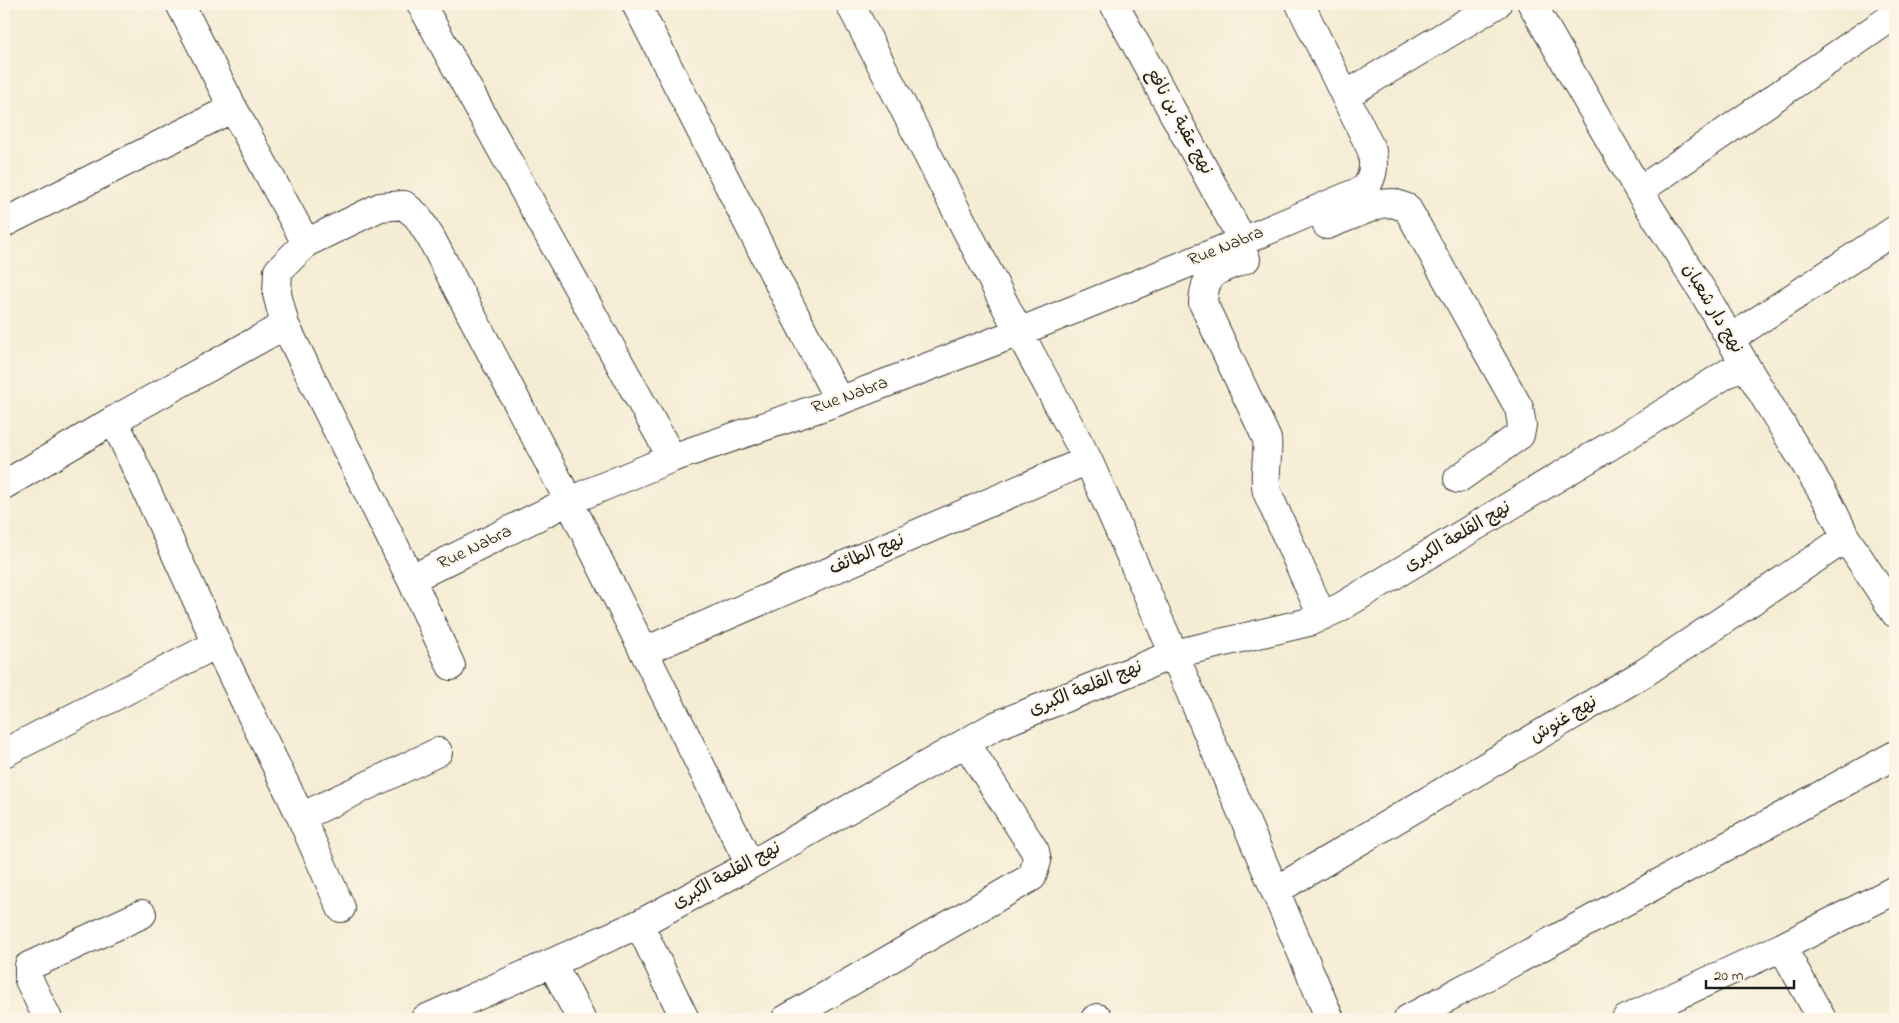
<svg xmlns="http://www.w3.org/2000/svg" width="1899" height="1023" font-family="'Indie Flower','Playpen Sans Arabic',sans-serif">
	<style>
		.lines { fill: none; stroke-linecap: round; stroke-linejoin: round }
		.minor-casing { stroke: #3c3b37; stroke-width: 30 }
		.minor { stroke: #fff; stroke-width: 28 }
		.labels { text-anchor: middle; dominant-baseline: central; stroke-width: 4; stroke-linejoin: round; paint-order: stroke }
		.street-label { font-size: 18px; fill: #1c1c1c; stroke: #fcf5e5 }
	</style>
	<rect width="100%" height="100%" fill="#fcf5e5"/>
	<filter id="ink" filterUnits="userSpaceOnUse"><feTurbulence type="fractalNoise" baseFrequency=".02" numOctaves="2"/><feDisplacementMap in="SourceGraphic" scale="10" xChannelSelector="R" yChannelSelector="G"/><feConvolveMatrix kernelMatrix="1 2 1 2 8 2 1 2 1" color-interpolation-filters="sRGB"/></filter>
	<filter id="wash" filterUnits="userSpaceOnUse"><feTurbulence type="fractalNoise" baseFrequency=".0096" numOctaves="4" result="noise"/><feDisplacementMap in="SourceGraphic" scale="20" xChannelSelector="R" yChannelSelector="G"/><feGaussianBlur stdDeviation="1.12" result="paint"/><feColorMatrix in="noise" values="0 0 0 0 0 0 0 0 0 0 0 0 0 0 0 0 0 1.4 0 .05"/><feComposite in="paint" operator="in"/></filter>
	<g filter="url(#wash)">
		<rect width="100%" height="100%" fill="#f4ecd3"/>
	</g>
	<g filter="url(#ink)">
		<g class="lines">
			<defs>
				<path id="minor" d="M180,4L233,108L306,243
					M421,4L672,458
					M636,4L839,401
					M850,4L1019,332L1088,460L1174,654L1330,1019
					M1114,4L1243,241
					M1532,4L1639,191L1705,295L1744,363L1829,503L1846,538L1895,613
					M1346,95L1497,4
					M1639,191L1895,15
					M4,223L233,108
					M1327,225L1380,204L1393,203L1407,208L1519,408L1522,425L1520,435L1458,479
					M1246,259C1217,271 1205,269 1203,303L1267,439C1269,458 1263,474 1267,492L1322,616
					M1730,339L1895,230
					M114,420L217,644L301,817L341,908
					M4,485L114,420L285,325
					M411,579L569,501L672,458L839,401L1019,332L1243,241L1365,189C1374,175 1374,167 1372,151L1300,4
					M645,651L1088,460
					M451,666L411,579L285,325L277,294L278,271L306,243L380,207L404,205L417,216L431,238L569,501L750,865
					M4,753L217,644
					M301,817L438,752
					M1275,891L1644,673L1846,538
					M639,924L685,1019
					M1782,947L1822,1019
					M552,963L581,1019
					M48,1019L29,980V966L142,914
					M425,1019L639,924L750,865L995,726L1174,654L1309,622L1339,608L1620,440L1744,363
					M786,1019L1032,877L1037,861L1035,851L966,743
					M1095,1019L1098,1018
					M1408,1019L1895,755
					M1626,1019L1782,947L1895,890"/>
			</defs>
			<!-- minor casing -->
			<use href="#minor" class="minor-casing"/>
			<!-- minor -->
			<use href="#minor" class="minor"/>
		</g>
	</g>
	<g class="labels">
		<!-- street labels -->
		<g class="street-label">
			<text transform="translate(1179 122) rotate(61)">نهج عقبة بن نافع</text>
			<text transform="translate(1226 247) rotate(-22)">Rue Nabra</text>
			<text transform="translate(1712 309) rotate(59)">نهج دار شعبان</text>
			<text transform="translate(850 396) rotate(-20)">Rue Nabra</text>
			<text transform="translate(1458 537) rotate(-31)">نهج القلعة الكبرى</text>
			<text transform="translate(475 548) rotate(-26)">Rue Nabra</text>
			<text transform="translate(867 555) rotate(-23)">نهج الطائف</text>
			<text transform="translate(1086 689) rotate(-22)">نهج القلعة الكبرى</text>
			<text transform="translate(1564 720) rotate(-31)">نهج غنوش</text>
			<text transform="translate(727 876) rotate(-29)">نهج القلعة الكبرى</text>
		</g>
	</g>
	<!-- margin -->
	<rect width="1899" height="1023" fill="none" stroke="#fcf5e5" stroke-width="20"/>
	<!-- scale -->
	<path d="M1706 980v8h88v-8" fill="none" stroke="#1c1c1c" stroke-width="2.5"/>
	<text x="1714" y="980" font-size="15" fill="#1c1c1c" stroke="#fcf5e5" stroke-width="4" paint-order="stroke">20 m</text>
</svg>
